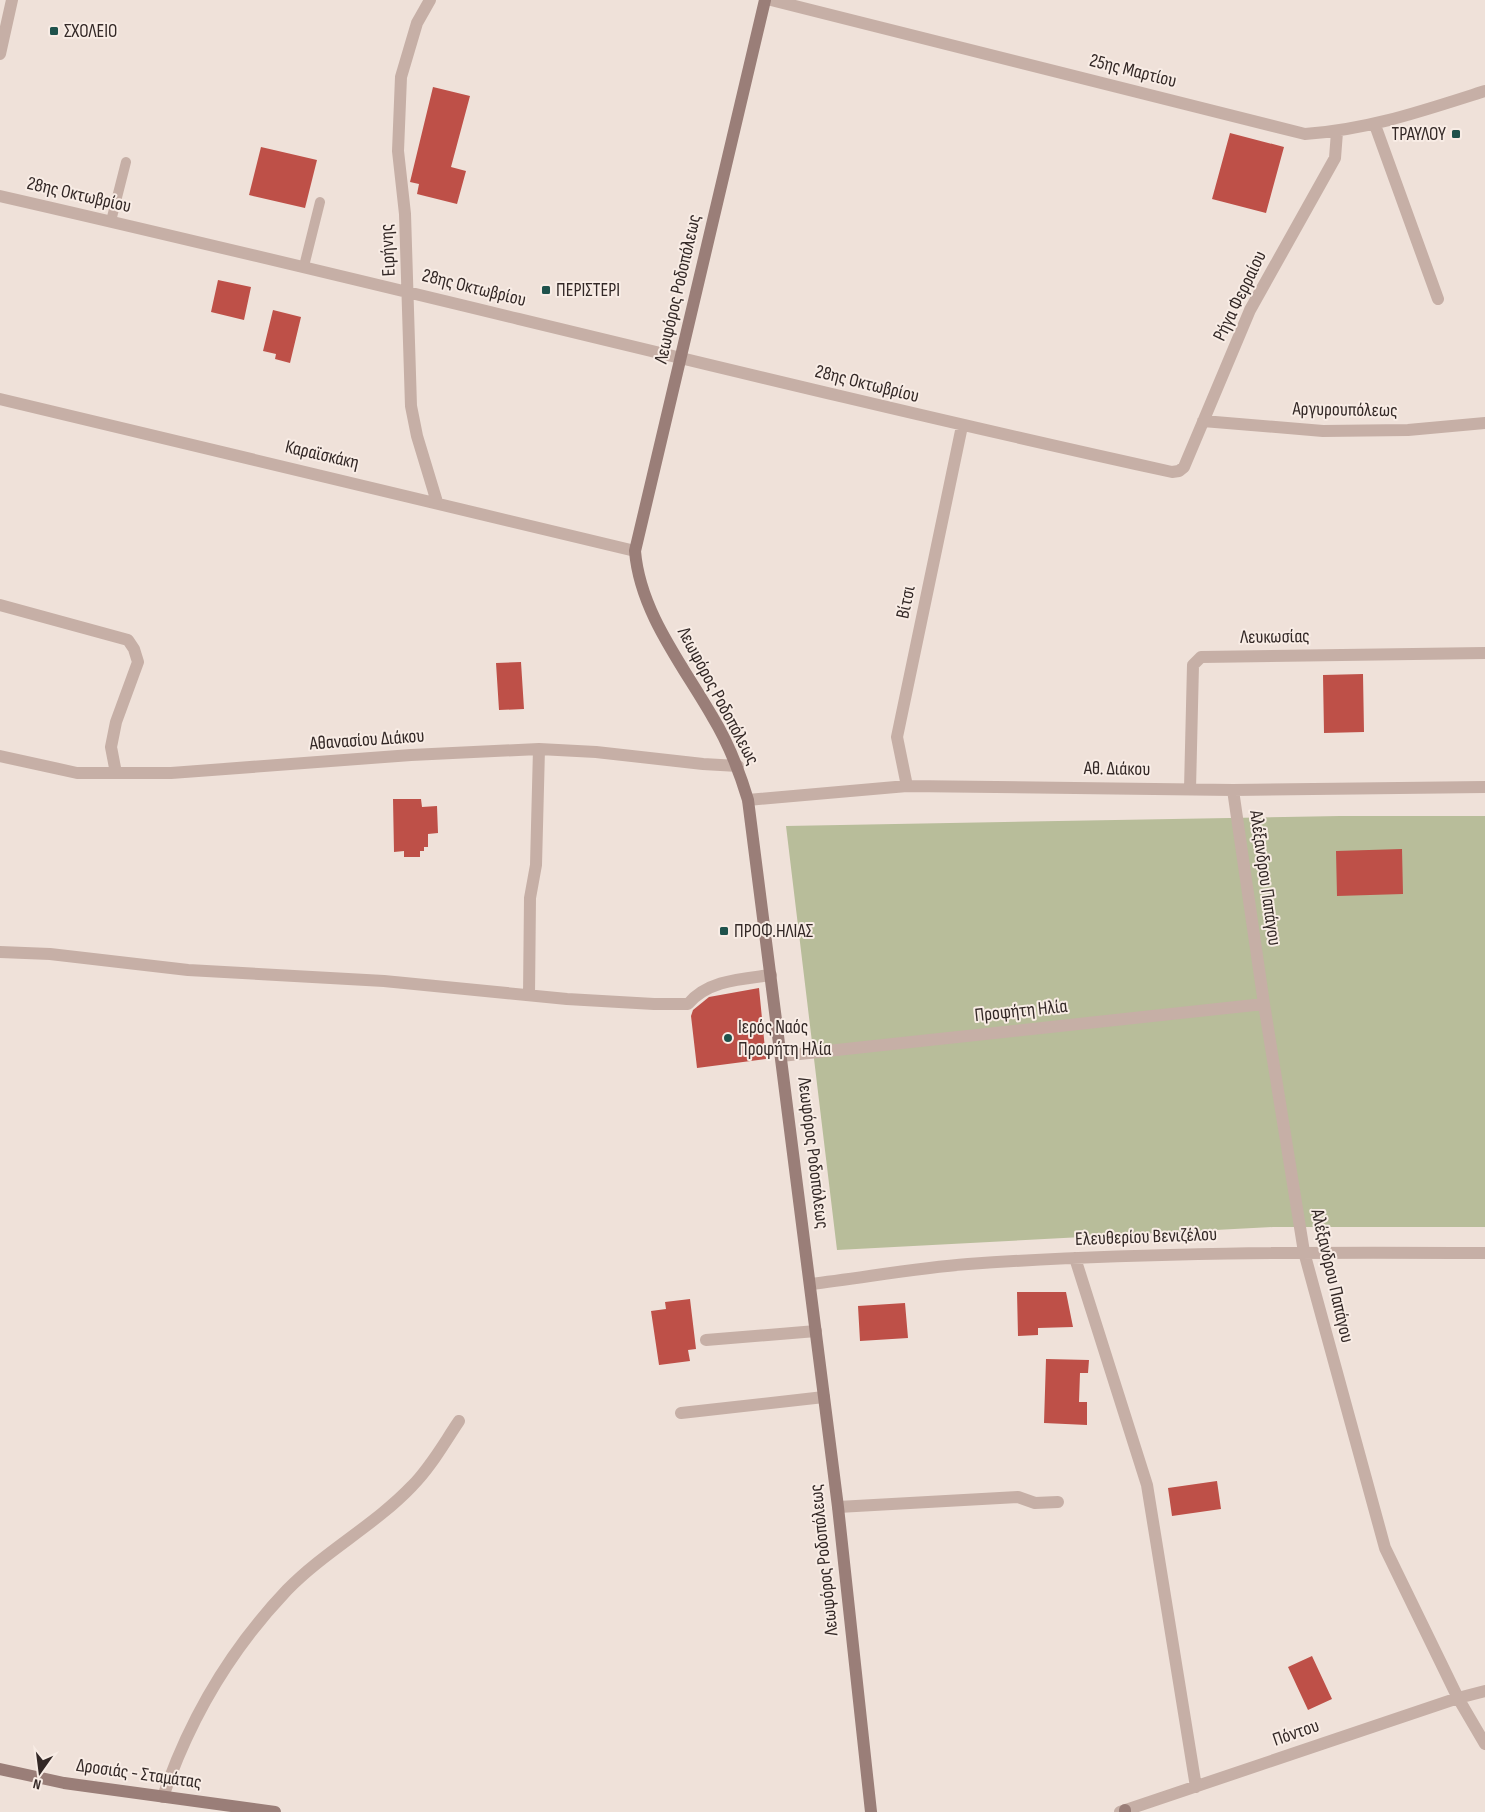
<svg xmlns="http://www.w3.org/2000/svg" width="1485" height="1812" font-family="'Sofia Sans Condensed',sans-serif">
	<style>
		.green { fill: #b8bd9a }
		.building { fill: #be5048 }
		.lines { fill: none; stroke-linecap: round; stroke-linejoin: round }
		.lane { stroke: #c6afa6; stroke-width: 10 }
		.street { stroke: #c6afa6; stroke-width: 12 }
		.secondary { stroke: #9a7e78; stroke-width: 12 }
		.poi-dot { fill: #1f524c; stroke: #f8ece5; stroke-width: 2 }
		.labels { text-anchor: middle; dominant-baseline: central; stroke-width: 4; stroke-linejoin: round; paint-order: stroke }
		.poi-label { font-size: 19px; fill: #332826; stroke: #f8ece5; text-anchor: start }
		.street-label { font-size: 19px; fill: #332826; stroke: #f8ece5 }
	</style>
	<rect width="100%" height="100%" fill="#efe1d9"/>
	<!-- green -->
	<path class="green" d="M1340,816H1485V1227H1273L837,1250L786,826Z"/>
	<!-- building -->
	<path class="building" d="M433,87L470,96L451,167L466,171L457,204L417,194L419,184L410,182Z
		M1230,133L1284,147L1266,213L1212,199Z
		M261,147L317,160L305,208L249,195Z
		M218,280L251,287L244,320L211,312Z
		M273,310L301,317L290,363L275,359L276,354L263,351Z
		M521,662L524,709L499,710L496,663Z
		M1363,674L1364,732L1324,733L1323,675Z
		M393,799H421L422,807L437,806L438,833L428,834V847H424V851H420V857H404V851L394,852Z
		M1402,849L1403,894L1337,896L1336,851Z
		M759,988L766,1059L697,1068L691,1016L693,1010L709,997Z
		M1017,1292H1066L1073,1327L1038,1328V1335L1018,1336Z
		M690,1299L696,1349L688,1350L690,1361L659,1365L651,1311L666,1309L665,1302Z
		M905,1303L908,1338L860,1341L858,1306Z
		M1046,1359L1089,1360L1088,1373H1080L1079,1402H1087V1425L1044,1423Z
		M1217,1481L1221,1509L1172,1516L1168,1488Z
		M1312,1656L1332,1699L1308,1710L1288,1667Z"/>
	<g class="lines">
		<!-- lane -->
		<path class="lane" d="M111,221L126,162
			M304,266L320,202"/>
		<!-- street -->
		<path class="street" d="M430,0L417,23L401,77L398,151L405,214L411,406L417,436L437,502
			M771,0L1305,134C1368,130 1425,110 1485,91
			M0,54L12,0
			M1375,125L1438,299
			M0,196C391,285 780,386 1172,472L1179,471L1184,467L1250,310L1335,158L1337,132
			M0,399L635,551
			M1203,421L1323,431L1408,430L1485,423
			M0,605L128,640L134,649L138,662L116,722L111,747L116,773
			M0,756L77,773H171L411,755L539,749L596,752L703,764L738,766
			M907,786L897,737L962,426
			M1190,789L1193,665L1201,657L1485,653
			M1233,790L1264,1004L1304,1252L1385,1548L1458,1698L1485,1744
			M748,800L907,786L1233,790L1485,787
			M0,952L50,954L188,970L384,981L567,999L654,1004H688C708,980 742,979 771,975
			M529,995L530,898L536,865L539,749
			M781,1056L1264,1004
			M1075,1258L1147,1485L1196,1787
			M810,1284C862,1278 915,1268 968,1264C1140,1252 1312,1252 1485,1253
			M706,1340L816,1331
			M681,1413L824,1397
			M838,1507L1018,1497L1035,1503L1058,1502
			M163,1797C189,1720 231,1649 287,1590C325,1551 375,1525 412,1486C431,1467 444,1443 459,1421
			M1120,1812L1458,1698L1485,1691"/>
		<!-- secondary -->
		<path class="secondary" d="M765,0L635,551C640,612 682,664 712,716C728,742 739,770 748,800L838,1507L871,1812
			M0,1769L64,1783L275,1812
			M1125,1810V1812"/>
	</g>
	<!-- markers -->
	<g class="poi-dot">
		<rect x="49" y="26" width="10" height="10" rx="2.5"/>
		<rect x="1451" y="129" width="10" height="10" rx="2.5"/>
		<rect x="541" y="285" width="10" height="10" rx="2.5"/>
		<rect x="719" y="926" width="10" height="10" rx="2.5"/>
		<circle cx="728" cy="1038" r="5"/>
	</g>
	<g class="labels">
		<!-- poi labels -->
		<g class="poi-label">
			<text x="64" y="31">ΣΧΟΛΕΙΟ</text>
			<text x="1446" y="134" text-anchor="end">ΤΡΑΥΛΟΥ</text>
			<text x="556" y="290">ΠΕΡΙΣΤΕΡΙ</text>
			<text x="734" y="931">ΠΡΟΦ.ΗΛΙΑΣ</text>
			<text x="738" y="1027">Ιερός Ναός<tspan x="738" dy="22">Προφήτη Ηλία</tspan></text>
		</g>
		<!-- street labels -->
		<g class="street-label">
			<text transform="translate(1133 71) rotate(14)">25ης Μαρτίου</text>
			<text transform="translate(79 195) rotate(13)">28ης Οκτωβρίου</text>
			<text transform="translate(388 250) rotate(-93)">Ειρήνης</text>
			<text transform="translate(474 288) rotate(14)">28ης Οκτωβρίου</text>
			<text transform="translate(678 289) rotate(-77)">Λεωφόρος Ροδοπόλεως</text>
			<text transform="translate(1240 296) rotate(-64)">Ρήγα Φερραίου</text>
			<text transform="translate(867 384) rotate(14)">28ης Οκτωβρίου</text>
			<text transform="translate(1345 410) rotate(1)">Αργυρουπόλεως</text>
			<text transform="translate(322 455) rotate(13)">Καραϊσκάκη</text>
			<text transform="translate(906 602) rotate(-78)">Βίτσι</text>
			<text transform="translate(1275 637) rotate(-1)">Λευκωσίας</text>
			<text transform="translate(718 696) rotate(62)">Λεωφόρος Ροδοπόλεως</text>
			<text transform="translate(367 740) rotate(-4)">Αθανασίου Διάκου</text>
			<text transform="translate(1117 769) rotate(1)">Αθ. Διάκου</text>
			<text transform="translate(1265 878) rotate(82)">Αλέξανδρου Παπάγου</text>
			<text transform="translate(1021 1011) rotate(-6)">Προφήτη Ηλία</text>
			<text transform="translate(813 1153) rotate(83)">Λεωφόρος Ροδοπόλεως</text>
			<text transform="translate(1146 1237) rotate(-2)">Ελευθερίου Βενιζέλου</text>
			<text transform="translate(1332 1276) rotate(77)">Αλέξανδρου Παπάγου</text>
			<text transform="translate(824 1560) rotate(-96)">Λεωφόρος Ροδοπόλεως</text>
			<text transform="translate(1296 1733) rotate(-19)">Πόντου</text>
			<text transform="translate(139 1774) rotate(8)">Δροσιάς - Σταμάτας</text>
		</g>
	</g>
	<!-- north arrow -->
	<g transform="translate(40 1772) rotate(194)" stroke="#f8ece5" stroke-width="4" paint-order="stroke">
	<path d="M0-4L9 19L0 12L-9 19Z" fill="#332826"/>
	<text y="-8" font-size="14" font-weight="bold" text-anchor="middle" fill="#332826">N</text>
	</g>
</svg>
